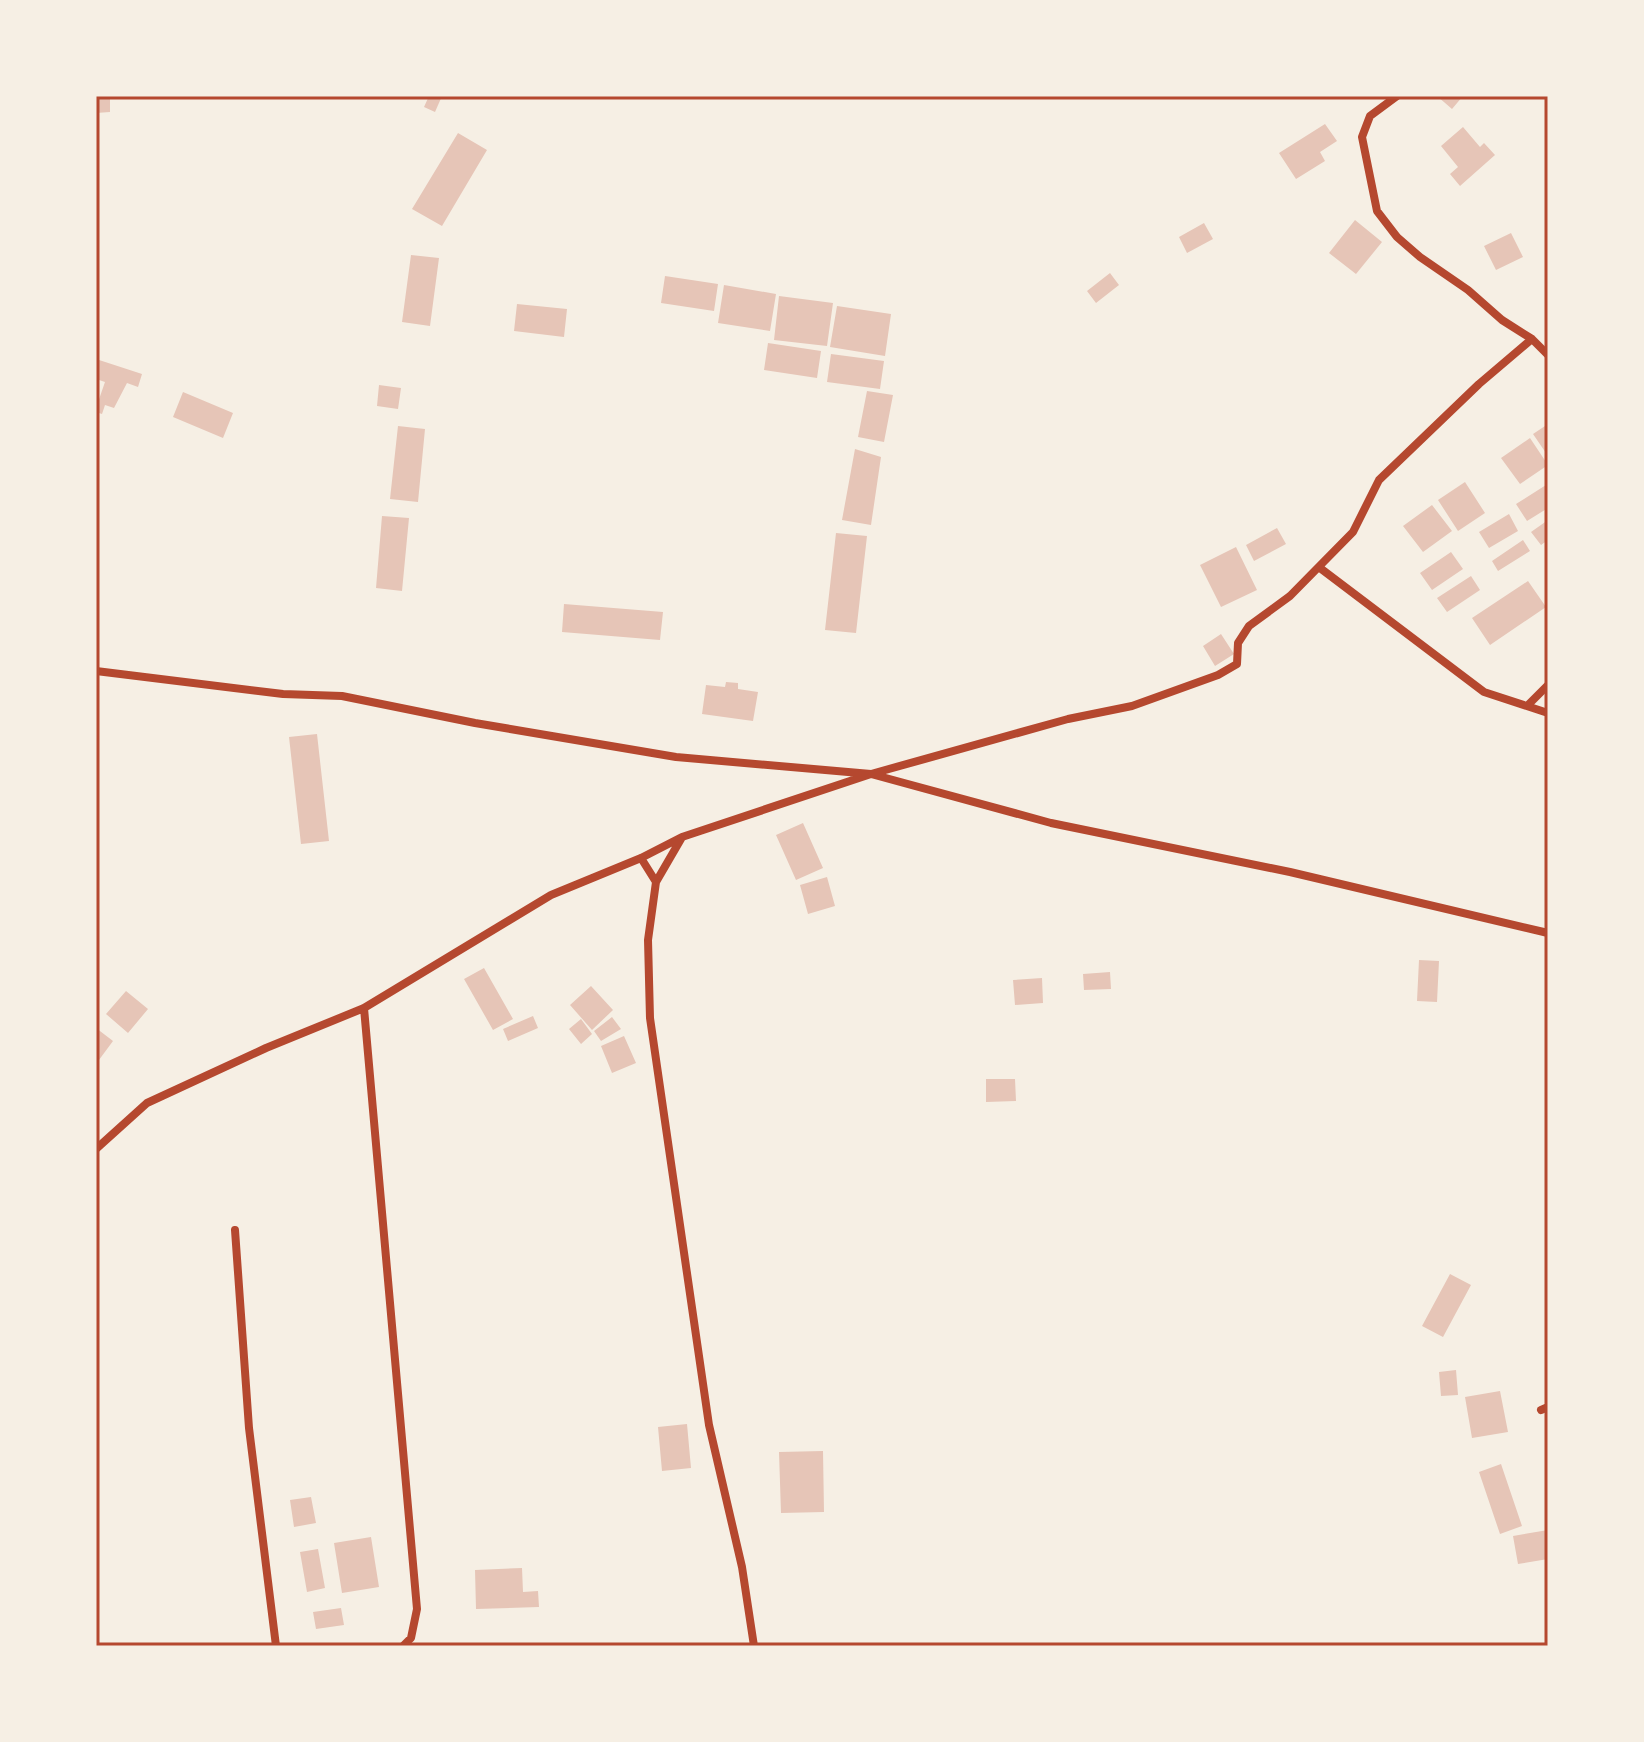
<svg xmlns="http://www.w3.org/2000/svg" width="1644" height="1742" font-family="Figtree,sans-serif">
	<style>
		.building { fill: #e6c5b7 }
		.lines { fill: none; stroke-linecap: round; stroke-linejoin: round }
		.minor { stroke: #b5482f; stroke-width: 8 }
		.neatline { fill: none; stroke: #b5482f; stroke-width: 3 }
	</style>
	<rect width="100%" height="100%" fill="#f6efe4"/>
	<!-- building -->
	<path class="building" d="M96,96H110V112L96,113Z
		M429,96H442L435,112L424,107Z
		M1437,96H1463L1452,109Z
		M1325,124L1337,141L1320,152L1325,161L1296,179L1279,153Z
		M1463,127L1480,147L1484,143L1495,155L1460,186L1450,174L1458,167L1441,146Z
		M458,133L487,150L442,226L412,209Z
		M1355,220L1382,242L1356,274L1329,253Z
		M1204,223L1213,239L1187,253L1179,237Z
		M1511,233L1523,257L1496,270L1484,246Z
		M411,255L439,258L430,326L402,322Z
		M1110,273L1119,285L1096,303L1087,291Z
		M665,276L718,284L714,311L661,303Z
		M724,285L776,294L770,331L718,323Z
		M779,296L833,303L827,346L774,340Z
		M517,304L567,309L564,337L514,331Z
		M837,306L891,314L885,356L830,347Z
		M768,343L821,351L817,378L764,370Z
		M831,354L884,361L880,389L827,382Z
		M96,359L142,374L138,387L127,383L114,408L105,405L102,414L96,412V408L105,382L96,379Z
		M379,385L401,388L398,409L377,406Z
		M867,391L893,395L884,442L858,437Z
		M183,392L233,413L223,438L173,417Z
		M1548,424V456L1533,434Z
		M398,426L425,429L418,502L390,499Z
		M1530,438L1548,465L1520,484L1501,458Z
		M855,449L881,457L871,525L842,520Z
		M1465,482L1485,513L1458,531L1438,500Z
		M1546,485L1548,508L1527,521L1516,504Z
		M1432,505L1452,531L1423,552L1403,526Z
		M1509,514L1518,531L1489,548L1479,532Z
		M382,516L409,518L402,591L376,588Z
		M1548,520V540L1541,545L1531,532Z
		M1277,528L1286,544L1254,561L1246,545Z
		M836,533L867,536L856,633L825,630Z
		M1523,540L1530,551L1498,571L1492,561Z
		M1236,547L1257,590L1221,607L1200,565Z
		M1451,552L1463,569L1432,590L1420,573Z
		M1471,576L1480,590L1447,612L1437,598Z
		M1528,581L1546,607L1490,645L1472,618Z
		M564,604L663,612L660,640L562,632Z
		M1221,634L1234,654L1215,666L1203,646Z
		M726,682L738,683V689L758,692L753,721L702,714L706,685L725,687Z
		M317,734L329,841L301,844L289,737Z
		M803,823L823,868L796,880L776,835Z
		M827,877L835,906L808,914L800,885Z
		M1419,960L1439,961L1437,1002L1417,1001Z
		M484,968L513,1019L493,1030L464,979Z
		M1110,972L1111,989L1084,990L1083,974Z
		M1042,978L1043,1003L1015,1005L1013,980Z
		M591,986L613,1010L592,1030L570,1005Z
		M126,991L148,1009L128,1033L106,1014Z
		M533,1016L538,1028L508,1041L503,1029Z
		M612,1017L621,1029L601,1041L594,1031Z
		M581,1019L592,1034L581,1044L569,1029Z
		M96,1028L113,1041L96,1064Z
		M624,1036L636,1063L612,1073L601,1046Z
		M986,1079H1015L1016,1101L986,1102Z
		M1450,1274L1471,1285L1443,1337L1422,1326Z
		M1456,1370L1458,1395L1441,1396L1439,1372Z
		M1500,1391L1508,1432L1472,1438L1465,1397Z
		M687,1424L691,1468L662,1471L658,1427Z
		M823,1451L824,1512L781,1513L779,1452Z
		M1501,1464L1522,1526L1500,1534L1479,1472Z
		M311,1497L316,1523L294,1527L290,1500Z
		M1548,1530V1559L1518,1564L1513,1536Z
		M371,1537L379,1587L342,1593L334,1543Z
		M318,1549L325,1588L307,1592L300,1552Z
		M522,1568L523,1592L538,1591L539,1607L476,1609L475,1570Z
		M341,1608L344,1625L316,1629L313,1612Z"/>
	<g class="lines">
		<!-- minor -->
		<path class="minor" d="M1397,96L1370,116L1362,137L1377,211L1397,237L1420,257L1468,290L1502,320L1532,339L1548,355
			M1320,568L1484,692L1548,713
			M96,671L283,694L342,696L475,723L676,757L871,774L1051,823L1290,872L1548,933
			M1527,706L1548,685
			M681,839L656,882L648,940L650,1018L709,1425L742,1567L754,1646
			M641,858L656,882
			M364,1008L417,1609L411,1638L403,1646
			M96,1149L147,1103L266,1048L364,1008L551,895L641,858L682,837L871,774L1068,719L1132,706L1218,675L1237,664L1238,643L1249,626L1290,596L1353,532L1379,480L1479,384L1532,339
			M235,1230L249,1428L276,1646
			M1541,1410L1548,1407"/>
	</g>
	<!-- border -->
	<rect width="1644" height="1742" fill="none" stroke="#f6efe4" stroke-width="196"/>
	<rect x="98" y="98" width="1448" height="1546" class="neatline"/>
</svg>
